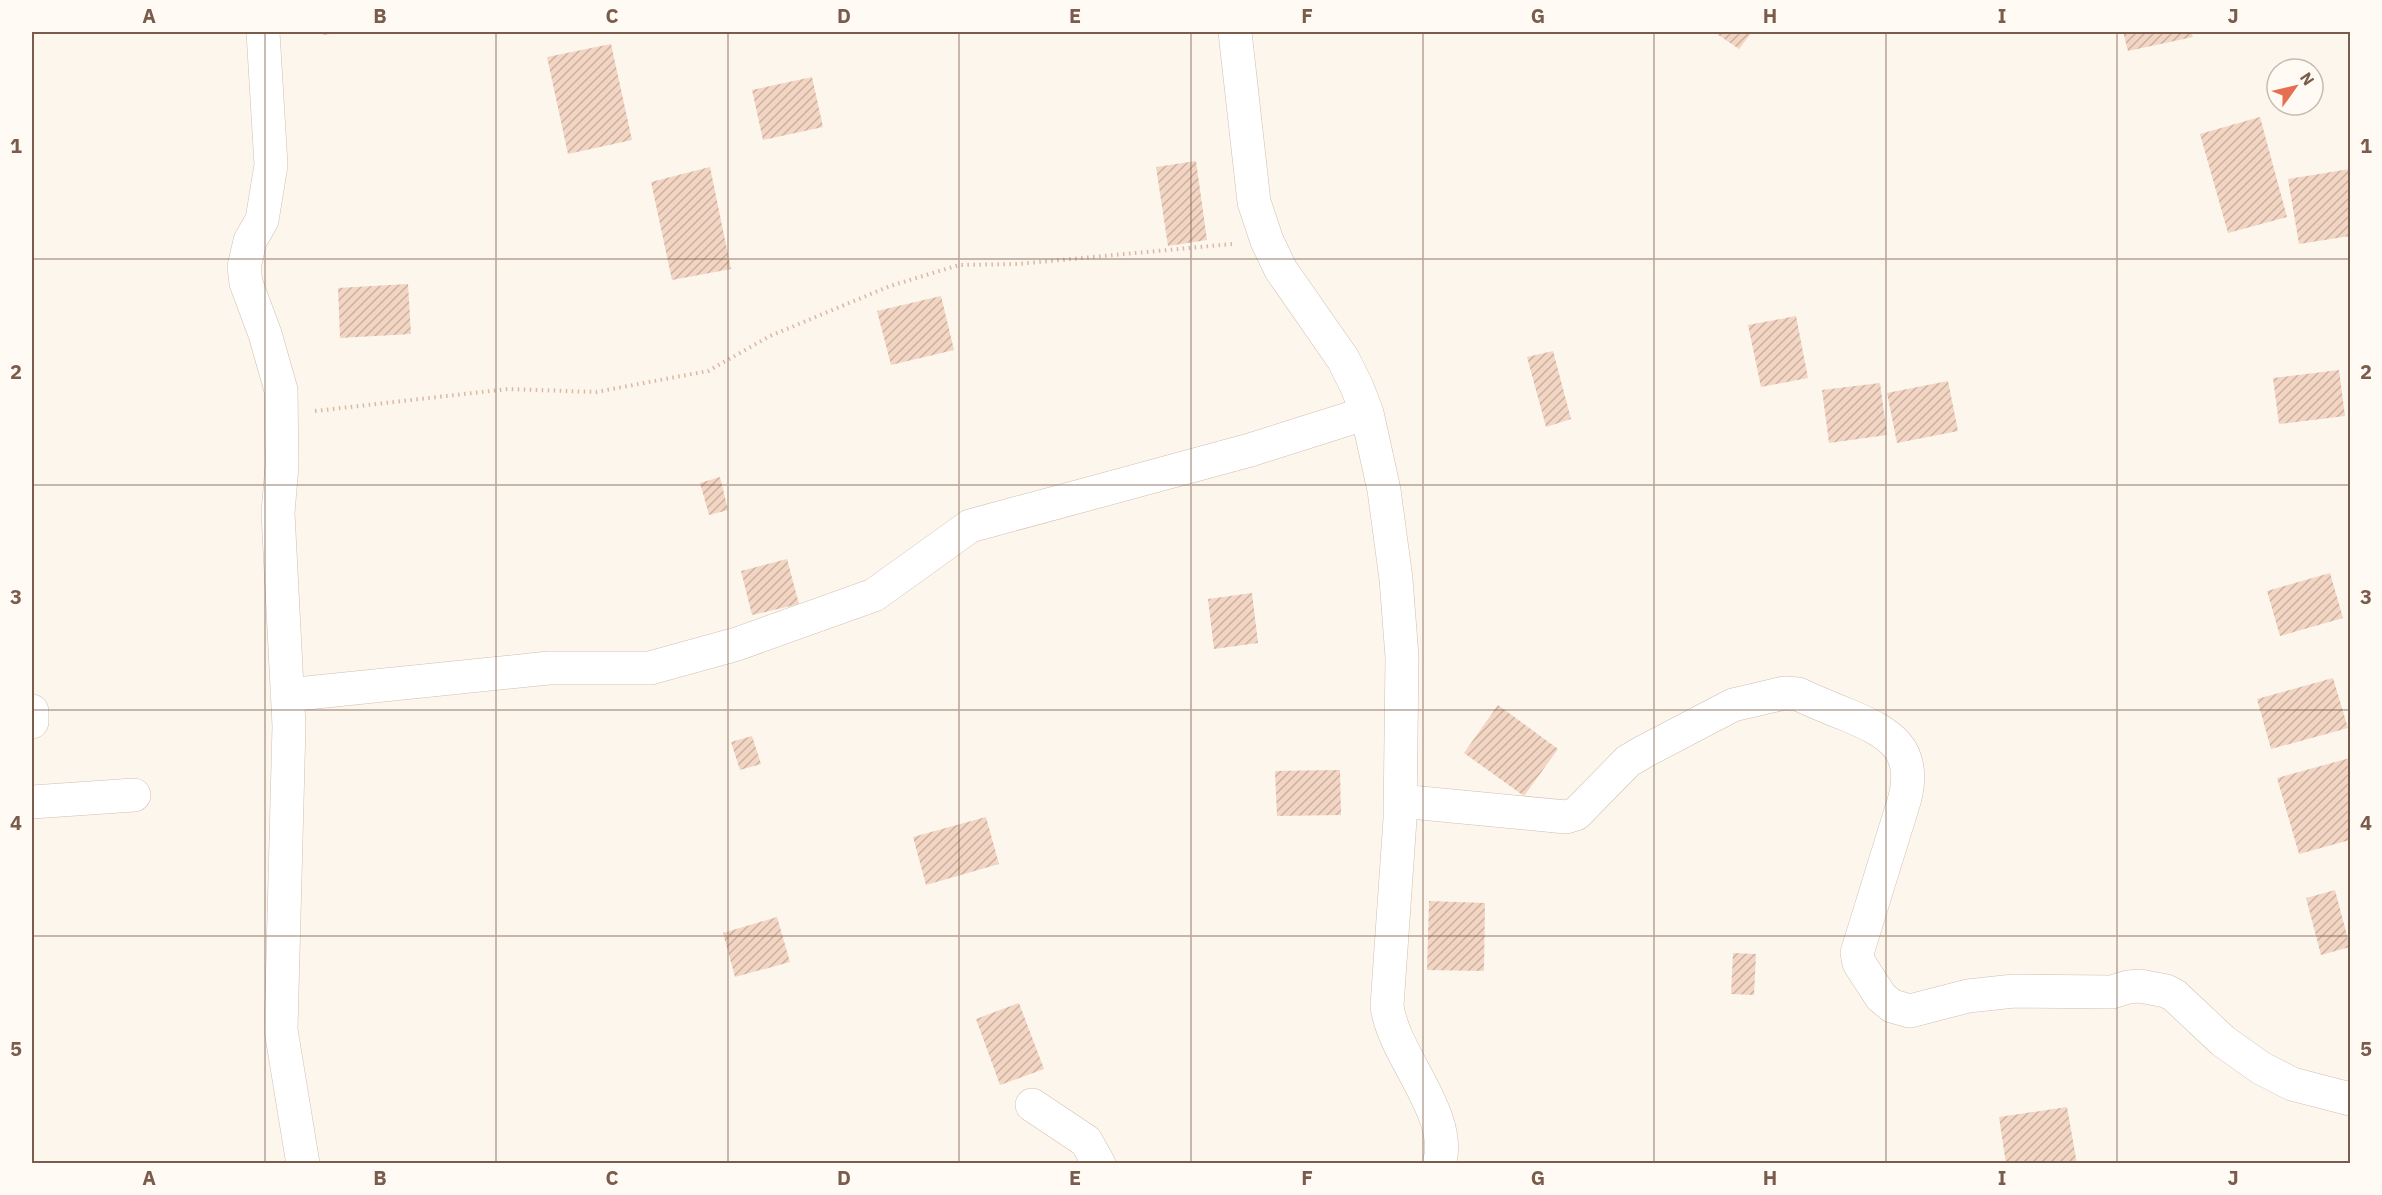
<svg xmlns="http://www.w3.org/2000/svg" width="2382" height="1195" font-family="'IBM Plex Sans',sans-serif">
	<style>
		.building { fill: url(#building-hatch) }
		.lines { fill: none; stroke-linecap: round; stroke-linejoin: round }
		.minor-casing { stroke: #d1beb0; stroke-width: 34 }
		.path { stroke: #d9b8a5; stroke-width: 4; stroke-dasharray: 1.5 4.5; stroke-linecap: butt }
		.minor { stroke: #fff; stroke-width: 33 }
		.grid { fill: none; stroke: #7a5c4d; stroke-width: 1.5; stroke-opacity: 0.55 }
		.neatline { fill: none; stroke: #7a5c4d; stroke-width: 2 }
		.grid-label { font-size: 20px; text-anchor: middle; font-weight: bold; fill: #7a5c4d }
	</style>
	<defs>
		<pattern id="building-hatch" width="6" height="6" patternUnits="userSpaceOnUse" patternTransform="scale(1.5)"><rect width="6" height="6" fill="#f3d5c3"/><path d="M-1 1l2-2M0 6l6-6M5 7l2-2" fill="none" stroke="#cab0a1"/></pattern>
	</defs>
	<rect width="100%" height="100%" fill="#fdf6ec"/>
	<!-- building -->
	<path class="building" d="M322,32H339V33L323,35Z
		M1714,32H1752L1739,49Z
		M2123,32H2191L2193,37L2128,51Z
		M611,44L632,140L568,154L547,57Z
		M812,77L823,127L763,140L752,90Z
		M2260,117L2287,217L2228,233L2200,134Z
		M1196,161L1207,240L1168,246L1156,167Z
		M710,167L731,269L672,280L651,182Z
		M2350,169V236L2299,244L2288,179Z
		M408,284L411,334L340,338L338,288Z
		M941,296L954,350L891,365L877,311Z
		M1796,316L1808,378L1761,387L1748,325Z
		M1553,351L1571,419L1546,427L1527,357Z
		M2339,370L2345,416L2279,424L2273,378Z
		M1948,381L1958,431L1897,443L1887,393Z
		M1880,383L1887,435L1829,443L1822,390Z
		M720,477L728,510L709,515L700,483Z
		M787,559L799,604L752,615L741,571Z
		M2330,573L2343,618L2280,636L2267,591Z
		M1252,593L1258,643L1214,649L1208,599Z
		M2333,678L2348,728L2271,749L2257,699Z
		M1498,705L1558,749L1524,796L1464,753Z
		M752,736L761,764L740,770L731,742Z
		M2350,758V840L2299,854L2277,778Z
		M1340,770L1341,815L1277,816L1275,771Z
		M986,817L999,864L926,885L913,837Z
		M2335,890L2350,947L2321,955L2306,898Z
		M1429,901L1485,903L1484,971L1427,970Z
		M777,917L790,962L735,977L723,933Z
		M1733,953L1756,954L1754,995L1731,994Z
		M1019,1003L1044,1069L1000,1085L976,1019Z
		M2067,1107L2077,1164H2006L1999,1117Z"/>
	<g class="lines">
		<defs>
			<path id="minor" d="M263,32L271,165L262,220L250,241L244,267L246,283L265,334L281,390L282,465L278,513L289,726L281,1030L303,1164
				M1235,32L1254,202L1267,241L1281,270L1343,359L1357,387L1367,413L1384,490L1396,579L1402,657L1400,819L1387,1006C1393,1055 1455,1116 1439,1164
				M287,695L549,668H650L737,644L874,595L970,526L1250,450L1367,413
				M32,711V722
				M1400,801L1566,817L1576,814L1628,761L1645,751L1733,705L1784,693L1798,694C1815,702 1832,709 1850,716C1889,733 1917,748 1905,798L1857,953L1859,963L1881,997L1892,1006L1910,1011L1968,996L2014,991L2112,992L2128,987L2140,986L2166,991L2174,995L2223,1041L2261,1068L2292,1084L2350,1099
				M32,802L134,795
				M1032,1105L1086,1141L1099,1164"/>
		</defs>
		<!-- minor casing -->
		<use href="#minor" class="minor-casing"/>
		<!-- path -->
		<path class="path" d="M315,411L508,389L596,392L708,371L770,336L890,286L959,265L1018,264L1232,244"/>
		<!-- minor -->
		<use href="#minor" class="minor"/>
	</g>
	<!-- grid -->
	<path class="grid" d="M265,32V1164M496,32V1164M728,32V1164M959,32V1164M1191,32V1164M1423,32V1164M1654,32V1164M1886,32V1164M2117,32V1164M32,259H2350M32,485H2350M32,710H2350M32,936H2350"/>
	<!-- border -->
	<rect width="2382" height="1195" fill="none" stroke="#fffaf3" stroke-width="66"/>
	<!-- north arrow -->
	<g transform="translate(2295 87) rotate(56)"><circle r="28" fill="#fffaf3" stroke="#cabbb1" stroke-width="1.5"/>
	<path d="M0-4.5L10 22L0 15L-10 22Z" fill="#e76f51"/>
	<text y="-9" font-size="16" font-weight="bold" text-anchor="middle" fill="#7a5c4d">N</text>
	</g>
	<rect x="33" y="33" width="2316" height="1129" class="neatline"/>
	<g class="grid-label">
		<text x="149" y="23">A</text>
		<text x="380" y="23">B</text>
		<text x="612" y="23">C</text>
		<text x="844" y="23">D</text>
		<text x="1075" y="23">E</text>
		<text x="1307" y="23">F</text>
		<text x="1538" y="23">G</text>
		<text x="1770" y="23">H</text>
		<text x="2002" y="23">I</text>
		<text x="2233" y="23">J</text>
		<text x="16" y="153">1</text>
		<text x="2366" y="153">1</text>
		<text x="16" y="379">2</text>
		<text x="2366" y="379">2</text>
		<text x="16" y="604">3</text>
		<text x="2366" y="604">3</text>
		<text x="16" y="830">4</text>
		<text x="2366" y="830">4</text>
		<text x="16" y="1056">5</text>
		<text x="2366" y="1056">5</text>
		<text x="149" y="1185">A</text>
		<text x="380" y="1185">B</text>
		<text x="612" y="1185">C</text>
		<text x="844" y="1185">D</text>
		<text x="1075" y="1185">E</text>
		<text x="1307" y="1185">F</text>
		<text x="1538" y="1185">G</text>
		<text x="1770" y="1185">H</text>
		<text x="2002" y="1185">I</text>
		<text x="2233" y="1185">J</text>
	</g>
</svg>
